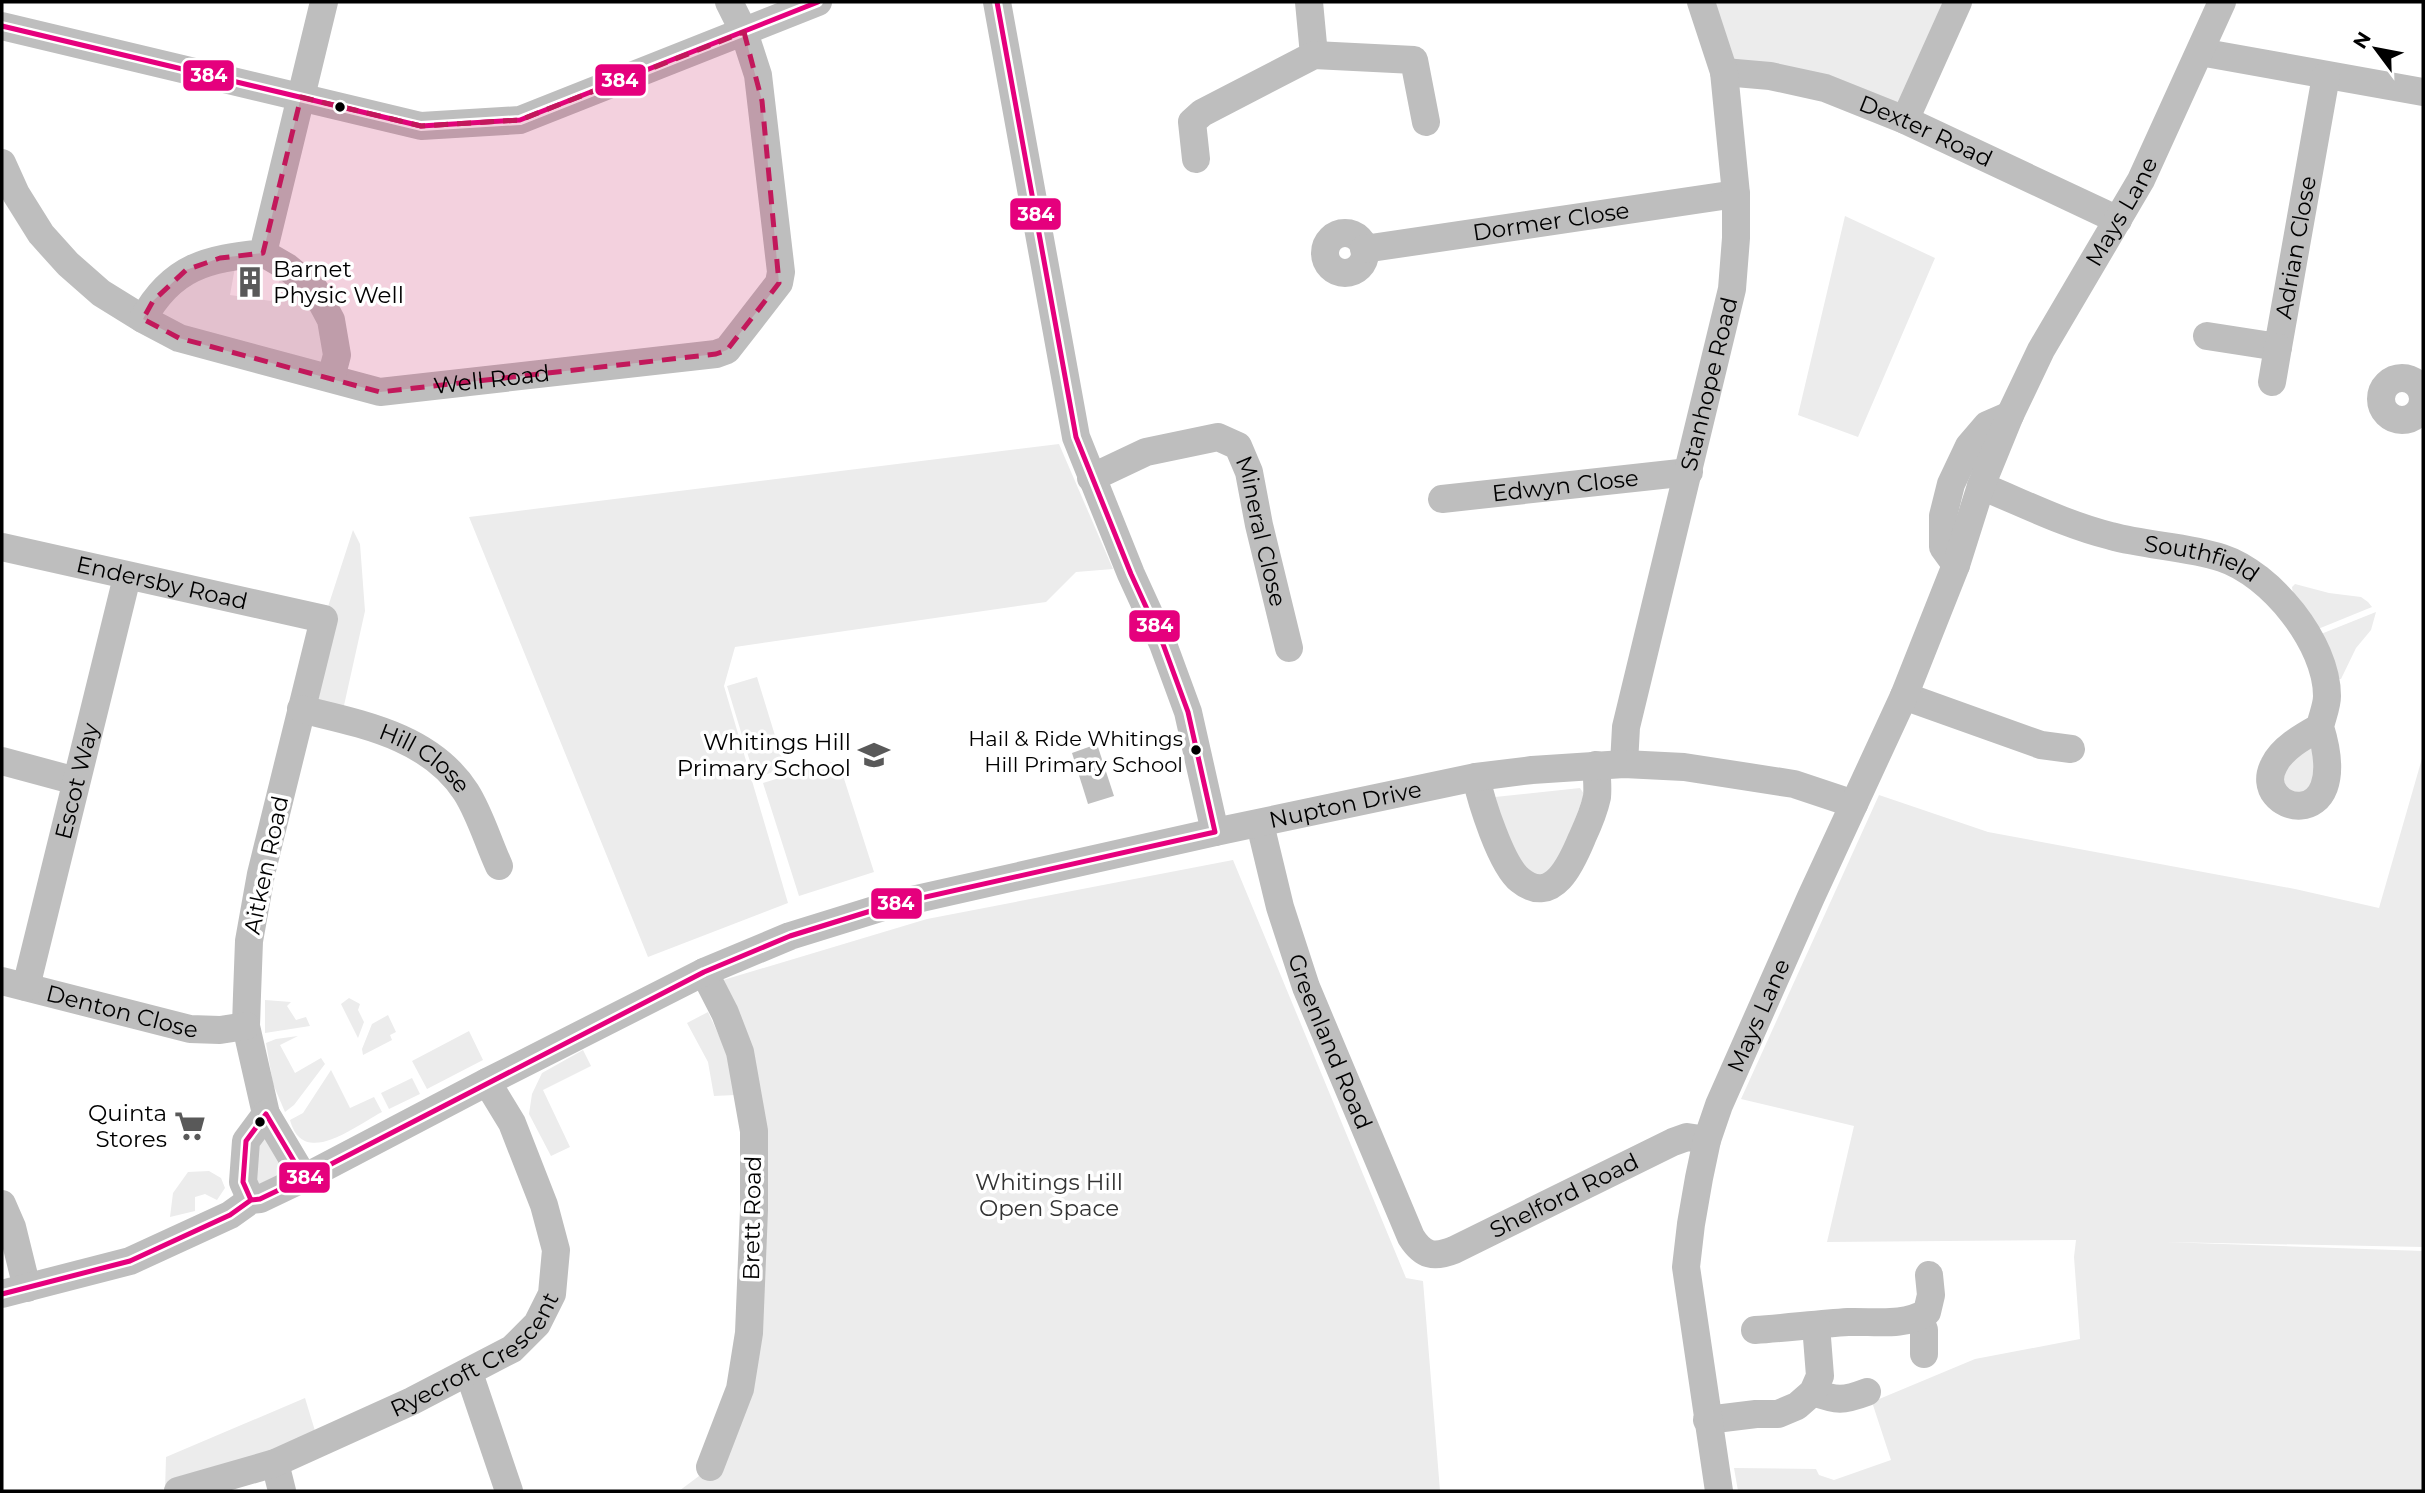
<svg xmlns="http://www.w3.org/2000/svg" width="2425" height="1493" font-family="Montserrat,sans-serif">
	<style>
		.green { fill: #ececec }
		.water { fill: #bfbfbf }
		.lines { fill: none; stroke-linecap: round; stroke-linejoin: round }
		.minor { stroke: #bebebe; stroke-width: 28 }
		.bus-1-casing { stroke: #fff; stroke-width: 10 }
		.bus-1 { stroke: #e5007d; stroke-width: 5 }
		.marked { fill: #c2185b; fill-opacity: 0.2; stroke: #c2185b; stroke-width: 5; stroke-dasharray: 14 9; stroke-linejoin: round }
		.bus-dot { fill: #000; stroke: #fff; stroke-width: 2.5 }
		.labels { text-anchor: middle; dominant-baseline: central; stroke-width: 7; stroke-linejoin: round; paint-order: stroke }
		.bus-label { font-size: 21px; fill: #000; stroke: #fff; text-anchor: end }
		.street-label { font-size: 23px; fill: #000; stroke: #fff }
		.poi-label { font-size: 23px; fill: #000; stroke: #fff; text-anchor: end }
		.park-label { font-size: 23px; fill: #333; stroke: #fff }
		.line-badge { stroke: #fff; stroke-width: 2.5 }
		.badge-label { font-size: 19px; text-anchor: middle; font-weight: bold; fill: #fff }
	</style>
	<rect width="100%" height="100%" fill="#fff"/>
	<!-- green -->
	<path class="green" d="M1701,2H1957L1905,120L1724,72Z
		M1845,216L1935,258L1858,437L1798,415Z
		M236,262L230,295L271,301L283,272L321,313L327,361L317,366L163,319L162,307L189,275Z
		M1059,444L1113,569L1076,572L1046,602L735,647L724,686L788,903L648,957L469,517Z
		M353,530L360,544L365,611L341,719L301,709L324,619Z
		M2295,584L2329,593L2361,597L2368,602L2372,607L2318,629L2293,594L2292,587Z
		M2376,612L2371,630L2356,648L2341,679H2338L2321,634Z
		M757,677L785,768L755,778L727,686Z
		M2307,745L2316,751L2317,789L2287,795L2282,766Z
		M2423,755V1247L2165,1242L2423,1251V1491H1738L1734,1468L1816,1469L1819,1475L1834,1480L1891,1460L1872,1402L1975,1359L2080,1339L2074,1257L2076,1240L1827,1242L1854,1126L1741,1099L1879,795L1988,832L2295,889L2379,908Z
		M838,760L874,872L799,896L763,783Z
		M1580,788L1584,794L1558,868L1537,879L1515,865L1495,797Z
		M1233,860L1406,1278L1423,1281L1440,1491H679L711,1467L740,1389L754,1131L710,984L927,919Z
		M349,998L360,1004L358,1010L364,1022L358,1038L341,1004Z
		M265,1000L291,1002L287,1006L296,1020L306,1017L310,1026L265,1033Z
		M708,1012L728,1055L735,1095L714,1096L708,1062L687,1023Z
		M388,1015L396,1032L390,1035L392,1040L363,1055L362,1049L372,1024Z
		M469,1031L483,1060L427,1089L412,1061Z
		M298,1036L280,1045L295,1073L321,1058L325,1064L294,1105L285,1112L273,1084L266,1043L276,1039Z
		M583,1050L591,1066L543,1090L570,1147L551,1156L529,1114L532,1094L542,1073Z
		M331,1070L350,1108L374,1097L382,1112C355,1126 303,1169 290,1120L303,1113Z
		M412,1078L420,1094L389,1109L381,1093Z
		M266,1114L302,1174L260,1199L246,1141Z
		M209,1171L221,1178L225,1188L217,1200L205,1194L195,1197V1211L170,1217L173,1193L188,1172Z
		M305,1398L319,1444L165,1491L166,1457Z"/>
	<!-- water -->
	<path class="water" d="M1097,744L1114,796L1088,804L1072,753Z"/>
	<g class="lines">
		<!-- minor -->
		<g class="minor">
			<path d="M997,2L1076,437L1131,574L1163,644L1188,712L1215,832"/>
			<path d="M1309,2L1314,55"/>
			<path d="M2,26L421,126L520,120L818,2"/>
			<path d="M2200,52L2423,92"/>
			<path id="s1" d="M1724,72L1770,76L1825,88L1905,120L2118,220"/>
			<path d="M1905,120L1958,2"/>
			<path d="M1196,159L1192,122L1202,113L1314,55L1414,60L1426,122"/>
			<path id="s2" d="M2,163L16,194L41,234L68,264L101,293L143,319L179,338L380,392L716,354L727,350L779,283L781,272L758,75L744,32L729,2"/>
			<circle cx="1345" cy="253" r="20"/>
			<path id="s3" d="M1364,249L1736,194"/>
			<path d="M263,253L287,267L315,290L331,320L337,355L331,378"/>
			<path d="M143,319C172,266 207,259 263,253L324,2"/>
			<path id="s4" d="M2207,336L2278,347L2326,76"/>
			<circle cx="2402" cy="399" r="21"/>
			<path d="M2272,382L2278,347"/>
			<path id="s5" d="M1091,478L1146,452L1218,437L1238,446L1249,472L1259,525L1289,648"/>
			<path id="s6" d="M1981,486C2023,503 2066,525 2111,536C2147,546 2186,546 2222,558C2271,574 2327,643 2327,696C2327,706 2322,717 2320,727C2304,736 2282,748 2274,765C2249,812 2355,839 2320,727"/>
			<path id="s7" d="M1442,499L1689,472"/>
			<path id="s8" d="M2,547L324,619L261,874L249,941L247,995L246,1026L266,1114L304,1178"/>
			<path d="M1956,565L1943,547V516L1951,484L1969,446L1987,425L2010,415"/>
			<path d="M1904,696L2041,745L2071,749"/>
			<path id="s9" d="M301,709C361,724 430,736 466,792C480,814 488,842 499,866"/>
			<path d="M2,761L76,781"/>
			<path id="s10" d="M1624,764L1626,727L1732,289L1736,238V194L1724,72L1701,2"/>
			<path d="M1476,777C1481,801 1501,865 1520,880C1553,907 1572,862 1582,838C1588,825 1594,811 1597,797C1598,787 1597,776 1596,765"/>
			<path id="s11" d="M1260,824L1280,907L1306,987L1411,1237C1423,1256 1434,1258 1454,1250L1673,1142L1687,1137L1707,1140"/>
			<path d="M704,972L725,1013L740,1052L754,1131V1210L749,1333L740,1389L710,1467"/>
			<path id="s12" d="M2,981L190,1029L220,1030L246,1026"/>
			<path id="s13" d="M26,987L127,577"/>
			<path d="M251,1200L243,1182L246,1141L266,1114"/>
			<path d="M2,1204L12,1227L27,1288"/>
			<path id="s14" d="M2,1294L130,1261L230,1215L251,1200L260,1199L304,1178L487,1082L704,972L790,936L890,905L1215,832L1476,777L1532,770L1624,764L1684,767L1794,784L1854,804"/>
			<path d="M1919,1318L1924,1330V1354"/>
			<path d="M1755,1330C1786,1328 1817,1324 1848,1322C1874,1321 1904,1327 1927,1312L1931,1295L1929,1275"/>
			<path d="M469,1373L509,1491"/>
			<path d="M1813,1392C1837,1401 1843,1401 1867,1392"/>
			<path d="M1707,1420L1756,1414H1778L1797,1406L1813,1392L1820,1376L1816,1325"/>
			<path d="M275,1463L282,1491"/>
			<path id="s15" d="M178,1491L275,1463L412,1401L512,1349L537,1324L552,1294L556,1250L544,1205L512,1123L487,1082"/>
			<path id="s16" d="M1719,1491L1686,1267L1691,1224L1699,1178L1707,1140L1719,1105L1811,897L1904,696L1956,565L1981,486L2010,415L2041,350L2141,180L2222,2"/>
		</g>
		<defs>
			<path id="bus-1" d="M997,2L1076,437L1131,574L1163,644L1188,712L1215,832
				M2,26L421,126L520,120L818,2
				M251,1200L243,1182L246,1141L266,1114L304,1178
				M2,1294L130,1261L230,1215L251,1200L260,1199L304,1178L704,972L790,936L890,905L1215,832"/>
		</defs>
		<!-- bus-1 casing -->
		<use href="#bus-1" class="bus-1-casing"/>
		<!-- bus-1 -->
		<use href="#bus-1" class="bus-1"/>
	</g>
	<!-- marked area -->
	<path class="marked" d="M744,32L762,101L779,283L727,350L716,354L380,392L179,338L143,319L153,301L186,270L220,258L263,253L301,97L421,126L520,120Z"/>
	<!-- icons -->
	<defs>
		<symbol id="building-bare" viewBox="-9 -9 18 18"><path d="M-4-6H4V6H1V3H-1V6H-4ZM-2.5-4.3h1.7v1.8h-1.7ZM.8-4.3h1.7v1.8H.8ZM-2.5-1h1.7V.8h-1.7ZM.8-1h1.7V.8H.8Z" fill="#595959" stroke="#fff" stroke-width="2.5" paint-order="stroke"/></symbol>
		<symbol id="school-bare" viewBox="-9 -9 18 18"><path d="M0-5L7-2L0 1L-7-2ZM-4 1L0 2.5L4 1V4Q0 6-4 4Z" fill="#595959" stroke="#fff" stroke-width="2.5" paint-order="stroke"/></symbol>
		<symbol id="supermarket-bare" viewBox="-9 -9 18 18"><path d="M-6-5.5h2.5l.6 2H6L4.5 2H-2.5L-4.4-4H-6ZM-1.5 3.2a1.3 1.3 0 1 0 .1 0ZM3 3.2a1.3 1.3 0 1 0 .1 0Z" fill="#595959" stroke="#fff" stroke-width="2.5" paint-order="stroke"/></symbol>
	</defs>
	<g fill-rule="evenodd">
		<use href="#building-bare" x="228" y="260" width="44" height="44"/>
		<use href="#school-bare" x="852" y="733" width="44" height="44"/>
		<use href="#supermarket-bare" x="168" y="1104" width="44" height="44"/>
	</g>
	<!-- markers -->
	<g class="bus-dot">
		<circle cx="340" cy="107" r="6"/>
		<circle cx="1196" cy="750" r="6"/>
		<circle cx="260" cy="1122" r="6"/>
	</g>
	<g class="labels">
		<!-- bus labels -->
		<g class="bus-label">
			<text x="1183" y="738">Hail &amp; Ride Whitings<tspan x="1183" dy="26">Hill Primary School</tspan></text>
		</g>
		<!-- street labels -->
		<g class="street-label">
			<text stroke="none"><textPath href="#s1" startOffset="212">Dexter Road</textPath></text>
			<text stroke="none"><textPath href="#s16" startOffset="1374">Mays Lane</textPath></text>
			<text stroke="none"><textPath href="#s3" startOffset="189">Dormer Close</textPath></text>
			<text stroke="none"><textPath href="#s4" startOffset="173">Adrian Close</textPath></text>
			<text stroke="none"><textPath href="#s2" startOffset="576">Well Road</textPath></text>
			<text stroke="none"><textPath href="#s10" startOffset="390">Stanhope Road</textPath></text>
			<text stroke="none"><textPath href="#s7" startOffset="124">Edwyn Close</textPath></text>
			<text stroke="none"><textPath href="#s5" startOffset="245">Mineral Close</textPath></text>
			<text stroke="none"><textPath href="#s6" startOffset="233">Southfield</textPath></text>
			<text stroke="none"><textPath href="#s8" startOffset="164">Endersby Road</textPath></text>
			<text stroke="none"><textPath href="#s9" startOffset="135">Hill Close</textPath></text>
			<text stroke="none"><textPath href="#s13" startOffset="212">Escot Way</textPath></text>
			<text stroke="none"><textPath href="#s14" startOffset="1440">Nupton Drive</textPath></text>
			<text transform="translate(266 865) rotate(-78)">Aitken Road</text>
			<text stroke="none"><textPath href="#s12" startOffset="124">Denton Close</textPath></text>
			<text stroke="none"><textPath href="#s16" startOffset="490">Mays Lane</textPath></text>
			<text stroke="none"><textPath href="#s11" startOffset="229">Greenland Road</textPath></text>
			<text stroke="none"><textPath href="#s11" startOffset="614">Shelford Road</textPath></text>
			<text transform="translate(752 1218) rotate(-89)">Brett Road</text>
			<text stroke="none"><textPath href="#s15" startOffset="331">Ryecroft Crescent</textPath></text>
		</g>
		<!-- poi labels -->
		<g class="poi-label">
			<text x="273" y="269" text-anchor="start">Barnet<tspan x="273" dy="26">Physic Well</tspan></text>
			<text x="851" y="742">Whitings Hill<tspan x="851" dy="26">Primary School</tspan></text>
			<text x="167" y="1113">Quinta<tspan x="167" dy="26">Stores</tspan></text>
		</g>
		<!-- park labels -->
		<g class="park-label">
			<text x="1049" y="1182">Whitings Hill<tspan x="1049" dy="26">Open Space</tspan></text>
		</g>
	</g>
	<g class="line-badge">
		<rect x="182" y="59" width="53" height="33" rx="7" fill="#e5007d"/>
		<rect x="594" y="63" width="53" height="34" rx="7" fill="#e5007d"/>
		<rect x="1009" y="197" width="53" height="34" rx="7" fill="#e5007d"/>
		<rect x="1128" y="609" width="53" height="34" rx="7" fill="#e5007d"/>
		<rect x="870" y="887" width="53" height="33" rx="7" fill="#e5007d"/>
		<rect x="278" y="1161" width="53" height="33" rx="7" fill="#e5007d"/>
	</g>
	<g class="badge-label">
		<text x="209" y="82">384</text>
		<text x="620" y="87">384</text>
		<text x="1036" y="221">384</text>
		<text x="1155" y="632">384</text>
		<text x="896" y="910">384</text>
		<text x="305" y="1184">384</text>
	</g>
	<!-- border -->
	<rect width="2425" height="1493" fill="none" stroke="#000000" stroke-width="7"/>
	<!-- north arrow -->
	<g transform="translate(2376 49) rotate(302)" stroke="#ffffff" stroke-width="5" paint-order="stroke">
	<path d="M0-5L12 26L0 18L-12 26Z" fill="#000000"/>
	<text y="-10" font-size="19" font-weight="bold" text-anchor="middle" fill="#000000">N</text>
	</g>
</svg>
